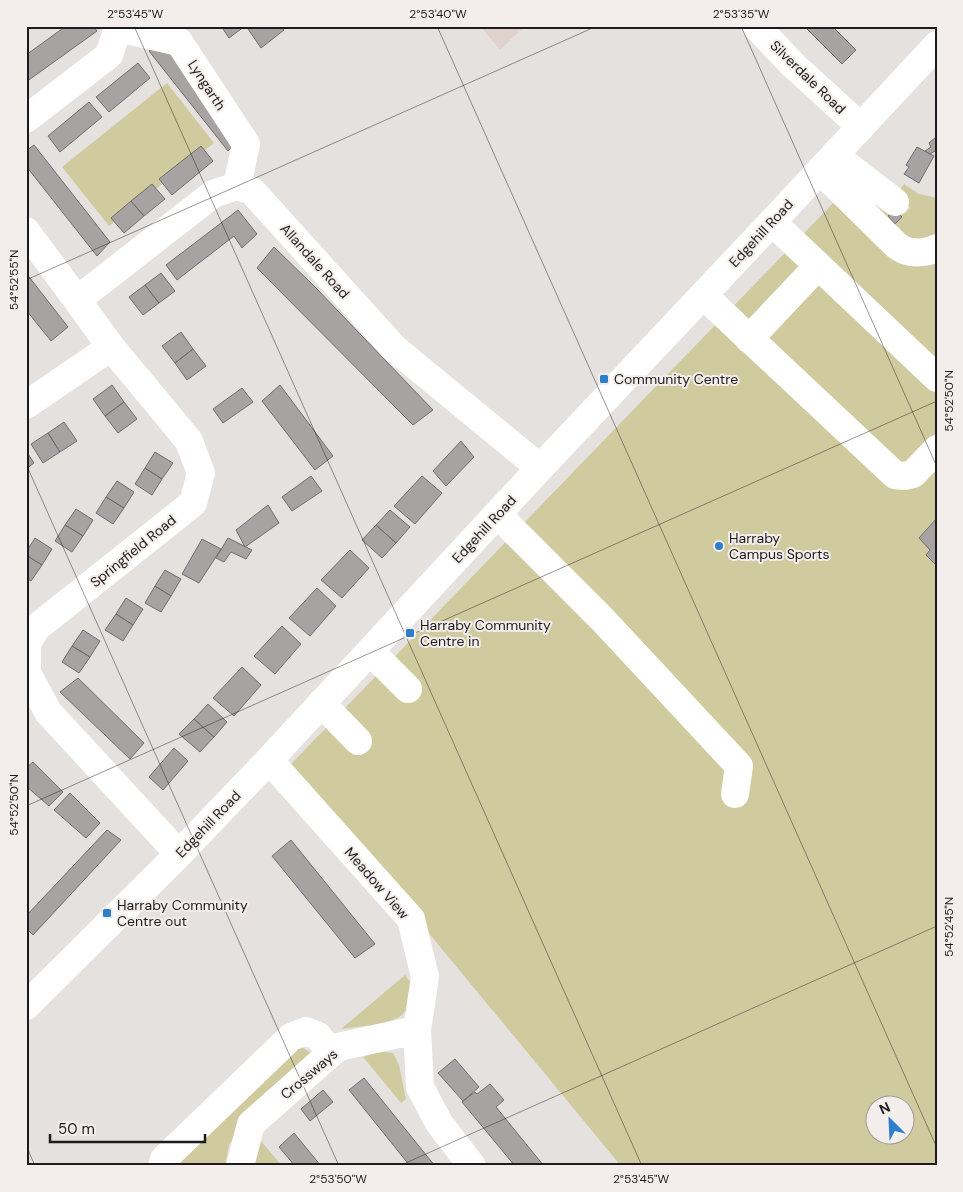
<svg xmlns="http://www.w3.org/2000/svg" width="963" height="1192" font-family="'DM Sans',sans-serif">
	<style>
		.built { fill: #dfd2cd }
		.green { fill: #d0cb9e; fill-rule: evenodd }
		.building { fill: #a8a3a3; stroke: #726e6e }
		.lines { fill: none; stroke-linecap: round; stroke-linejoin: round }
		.minor { stroke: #fff; stroke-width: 28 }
		.ticks { fill: none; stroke: #1d1b1b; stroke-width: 1; stroke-opacity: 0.45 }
		.poi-dot { fill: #2d7fce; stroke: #f3eeec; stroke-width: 2 }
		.labels { text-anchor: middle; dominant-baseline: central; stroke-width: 4; stroke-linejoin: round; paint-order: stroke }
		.street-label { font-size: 14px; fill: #1d1b1b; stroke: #f3eeec }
		.poi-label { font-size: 14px; fill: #1d1b1b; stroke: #f3eeec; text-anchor: start }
		.neatline { fill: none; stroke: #1d1b1b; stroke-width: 2 }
		.ticks-label { font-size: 12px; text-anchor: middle; fill: #1d1b1b }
	</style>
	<rect width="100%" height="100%" fill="#e5e1df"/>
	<!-- built -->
	<path class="built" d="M480,26H525L500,50Z"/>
	<!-- green -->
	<path class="green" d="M167,83L214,143L109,226L62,167Z
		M904,184L919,194L937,198V242L914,244L848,187L896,206L904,214L910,208L903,200L898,192Z
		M839,197L937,257V1166H621L290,765ZM876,1104H906V1134H876Z
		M405,975L411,983C410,993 410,1006 403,1014C394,1024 355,1027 341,1029Z
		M299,1045L312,1054L247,1113L229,1145L225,1166H176Z
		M378,1051L393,1053L399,1065L406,1099L401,1103L363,1057Z
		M256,1135L282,1166H245Z"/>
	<!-- building -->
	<path class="building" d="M66,26H93L97,31L26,82V55Z
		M221,26H245L229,38Z
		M246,26H282L284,30L261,48Z
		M804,26H832L856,50L842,64Z
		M165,40L241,137L228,151L149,51Z
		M138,63L150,78L109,112L96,97Z
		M89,102L102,117L60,152L48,136Z
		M936,137L937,139V152L935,151L930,154L925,151L931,147L929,143Z
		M34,145L110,242L97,256L26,166V151Z
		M201,146L213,161L172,195L159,179Z
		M917,147L934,156L919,183L904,174L909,167L906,165Z
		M152,184L165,199L144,216L131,201Z
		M131,201L144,216L124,233L111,218Z
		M238,210L257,234L242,248L234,236L177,280L166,265Z
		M894,210L902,217L895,224L888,216Z
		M274,247L315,287L433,410L413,425L257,268Z
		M26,273L68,327L51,341L26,310Z
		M161,273L175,291L159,303L145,285Z
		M145,285L159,303L143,315L129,297Z
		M181,332L193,349L175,363L162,346Z
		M193,349L206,366L187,380L175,363Z
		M112,385L124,402L105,416L93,399Z
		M280,385L333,456L315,470L262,401Z
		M242,388L253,402L223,423L213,409Z
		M124,402L137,419L118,433L105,416Z
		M64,422L77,441L60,452L48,433Z
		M48,433L60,452L43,463L31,444Z
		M461,441L474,457L446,486L433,471Z
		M26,451L34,463L26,469Z
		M155,452L173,463L162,479L145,468Z
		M145,468L162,479L152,495L135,484Z
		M311,476L322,491L292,511L282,497Z
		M422,476L442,493L415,524L394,506Z
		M117,481L134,492L124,508L106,497Z
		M106,497L124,508L113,524L96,513Z
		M268,505L279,523L245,547L236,530Z
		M76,509L93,520L83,536L65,525Z
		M390,510L410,527L396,543L376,525Z
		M937,518V566L926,555L930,550L919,538Z
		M65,525L83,536L72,552L55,541Z
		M376,525L396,543L382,558L362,540Z
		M35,538L52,549L42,565L26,555V552Z
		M228,538L252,550L246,559L231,552L224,562L216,558Z
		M202,539L221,549L199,583L182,574Z
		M350,550L369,568L342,598L321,580Z
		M26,555L42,565L31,581L26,578Z
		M165,570L181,579L171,596L155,586Z
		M155,586L171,596L161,612L145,603Z
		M317,588L336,606L310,636L289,618Z
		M126,598L143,609L133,625L116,614Z
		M116,614L133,625L123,641L105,630Z
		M282,626L301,644L275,674L254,656Z
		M83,630L100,641L90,657L72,646Z
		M72,646L90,657L79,673L62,662Z
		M242,667L261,685L234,716L213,698Z
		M78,678L144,743L130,759L60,692Z
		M208,704L227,722L214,737L194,719Z
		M194,719L214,737L200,752L179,734Z
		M174,748L188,761L163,790L149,777Z
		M33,762L63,792L49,806L26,786V768Z
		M70,793L100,823L86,838L54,810Z
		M107,830L121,840L33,935L26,928V916Z
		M291,840L375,944L355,958L272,856Z
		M455,1059L479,1087L463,1101L438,1073Z
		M364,1078L435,1166H410L349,1090Z
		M490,1084L504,1100L496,1107L544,1166H515L462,1102L475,1092L477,1094Z
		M323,1090L333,1102L310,1121L301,1109Z
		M294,1133L321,1166H295L279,1147Z"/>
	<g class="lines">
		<!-- minor -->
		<path class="minor" d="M756,26L792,64L861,127
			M118,28L179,42L246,144L237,186
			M26,119L109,55L118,28L117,26
			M834,155L895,202
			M820,170L896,245C899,247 903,250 907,251C916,254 929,252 937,248
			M772,222L937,378
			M26,231L77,300L111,347L189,441L201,473L193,503L36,628L27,644V673L48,712L179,854
			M703,295L895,475L904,476L913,474L937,449
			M77,300L213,194L237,186L252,191L394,348L540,468
			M749,339L818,266
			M26,405L111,347
			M497,514L603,620L739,766L735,794
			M370,651L408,689
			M321,703L358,741
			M269,760L411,919L425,977L417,1030L420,1087L439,1123L472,1166
			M26,1006L179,854L269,760L540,468L772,222L937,45
			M162,1166L164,1159L291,1037L306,1031L318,1036L331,1053
			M240,1166L251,1124L338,1047L417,1030"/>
	</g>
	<!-- ticks -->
	<path class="ticks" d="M134,26L642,1166M437,26L937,1148M741,26L937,467M26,280L597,26M26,464L339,1166M26,806L937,401M26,1145L35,1166M399,1166L937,926"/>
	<!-- markers -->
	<g class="poi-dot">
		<rect x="599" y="374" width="10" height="10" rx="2.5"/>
		<circle cx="719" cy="546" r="5"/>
		<rect x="405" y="628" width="10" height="10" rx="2.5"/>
		<rect x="102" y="908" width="10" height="10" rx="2.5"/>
	</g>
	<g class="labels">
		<!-- street labels -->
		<g class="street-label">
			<text transform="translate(808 77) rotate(44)">Silverdale Road</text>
			<text transform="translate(207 85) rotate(57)">Lyngarth</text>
			<text transform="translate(761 233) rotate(-47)">Edgehill Road</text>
			<text transform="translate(315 261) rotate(48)">Allandale Road</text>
			<text transform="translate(484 529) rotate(-47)">Edgehill Road</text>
			<text transform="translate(133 551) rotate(-39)">Springfield Road</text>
			<text transform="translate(208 824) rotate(-46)">Edgehill Road</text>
			<text transform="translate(377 883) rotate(49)">Meadow View</text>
			<text transform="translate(309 1074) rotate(-40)">Crossways</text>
		</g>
		<!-- poi labels -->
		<g class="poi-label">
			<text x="614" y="379">Community Centre</text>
			<text x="729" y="538">Harraby<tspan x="729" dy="16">Campus Sports</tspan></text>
			<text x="420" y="625">Harraby Community<tspan x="420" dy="16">Centre in</tspan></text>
			<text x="117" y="905">Harraby Community<tspan x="117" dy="16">Centre out</tspan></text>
		</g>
	</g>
	<!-- border -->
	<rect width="963" height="1192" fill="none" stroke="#f3eeec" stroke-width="55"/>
	<!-- north arrow -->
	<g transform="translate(890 1120) rotate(336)"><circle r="24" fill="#f3eeec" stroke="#9d9a98"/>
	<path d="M0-4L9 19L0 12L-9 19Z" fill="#2d7fce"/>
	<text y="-8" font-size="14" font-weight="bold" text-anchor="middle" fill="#1d1b1b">N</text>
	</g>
	<!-- scale -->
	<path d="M50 1134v8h155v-8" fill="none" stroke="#1d1b1b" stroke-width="2.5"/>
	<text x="58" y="1134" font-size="15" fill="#1d1b1b" stroke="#f3eeec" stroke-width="4" paint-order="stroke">50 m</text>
	<rect x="28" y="28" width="908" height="1136" class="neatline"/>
	<g class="ticks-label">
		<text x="135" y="18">2°53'45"W</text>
		<text x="438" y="18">2°53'40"W</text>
		<text x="741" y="18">2°53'35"W</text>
		<text transform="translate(14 280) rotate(-90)" y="4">54°52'55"N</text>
		<text transform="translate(949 401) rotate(-90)" y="4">54°52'50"N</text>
		<text transform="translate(14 805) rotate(-90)" y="4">54°52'50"N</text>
		<text transform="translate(949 927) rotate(-90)" y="4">54°52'45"N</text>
		<text x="338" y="1183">2°53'50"W</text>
		<text x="641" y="1183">2°53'45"W</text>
	</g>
</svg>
